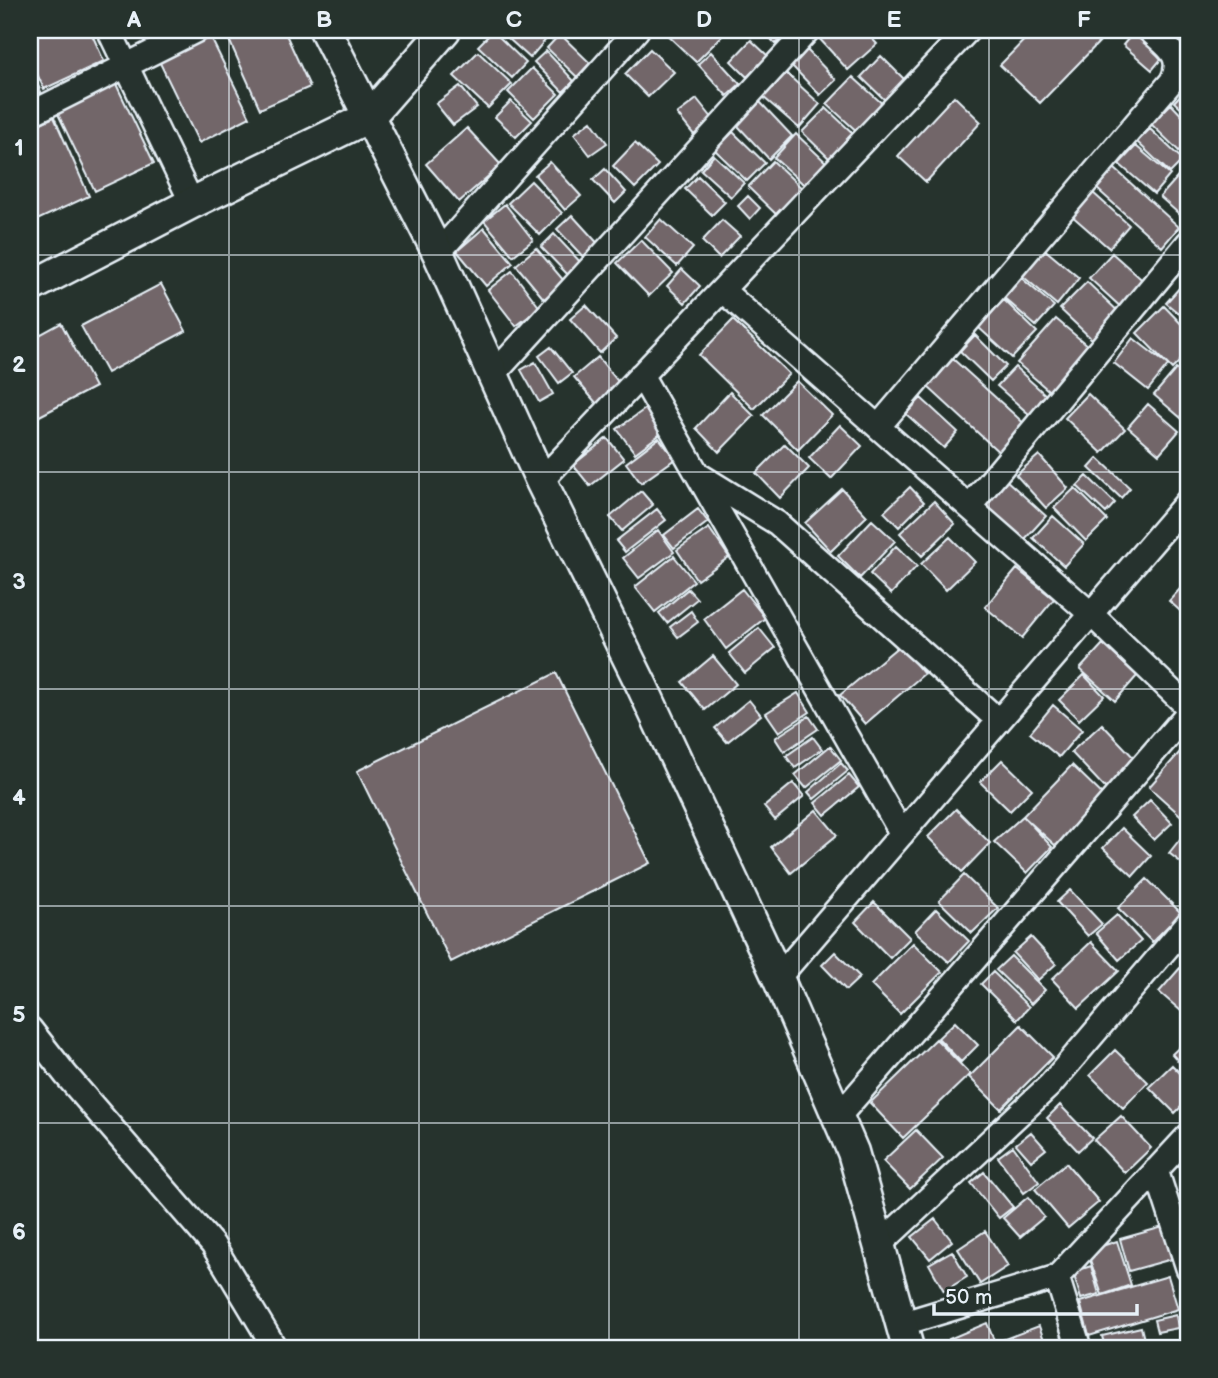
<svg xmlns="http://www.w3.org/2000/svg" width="1218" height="1378" font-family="'Balsamiq Sans',sans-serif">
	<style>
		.building { fill: #726669; stroke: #e8f1f8; stroke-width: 2 }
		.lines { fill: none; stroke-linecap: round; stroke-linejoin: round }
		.minor-casing { stroke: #e8f1f8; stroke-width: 28 }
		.tertiary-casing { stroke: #e8f1f8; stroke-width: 35 }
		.minor { stroke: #26332d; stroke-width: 23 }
		.tertiary { stroke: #26332d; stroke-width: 30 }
		.grid { fill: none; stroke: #e8f1f8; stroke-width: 2; stroke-opacity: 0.55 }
		.neatline { fill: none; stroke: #e8f1f8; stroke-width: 2.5 }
		.grid-label { font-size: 23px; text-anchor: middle; font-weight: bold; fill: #e8f1f8 }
	</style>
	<rect width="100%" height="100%" fill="#26332d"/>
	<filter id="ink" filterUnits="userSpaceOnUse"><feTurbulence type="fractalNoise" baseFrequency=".0143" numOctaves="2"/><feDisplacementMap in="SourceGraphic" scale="14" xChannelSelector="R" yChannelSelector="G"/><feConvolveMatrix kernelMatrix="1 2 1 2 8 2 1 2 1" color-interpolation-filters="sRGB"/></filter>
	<g filter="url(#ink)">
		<!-- building -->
		<path class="building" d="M30,30H90L104,61L44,89L30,59Z
			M138,30H167L144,41Z
			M235,30H284L310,87L260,109L226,33Z
			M499,30H554L530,58Z
			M662,30H728L696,62Z
			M761,30H788L789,31L776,44Z
			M824,30H864L877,44L848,70L817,36Z
			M1034,30H1100L1106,35L1040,103L1000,65Z
			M493,31L526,63L512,78L478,46Z
			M1134,32L1162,58L1152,70L1123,45Z
			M560,34L590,63L577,77L547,48Z
			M210,36L250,117L199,143L159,61Z
			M751,40L768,56L747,77L731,61Z
			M650,49L674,72L648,97L625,74Z
			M807,50L836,80L820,95L792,66Z
			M546,51L574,81L563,92L534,62Z
			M478,52L512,84L488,108L454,76Z
			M711,52L740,84L727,96L698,64Z
			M881,56L907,82L888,103L861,77Z
			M30,68L41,92L30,97Z
			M532,68L558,94L534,118L508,92Z
			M786,73L820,104L799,128L763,97Z
			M853,77L886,107L861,135L827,104Z
			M116,84L154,163L95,191L57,112Z
			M460,86L477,107L453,125L436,104Z
			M1188,87V115L1174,102Z
			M954,96L981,122L926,182L898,156Z
			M697,99L713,119L694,135L677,114Z
			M511,101L532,121L516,137L495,117Z
			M760,102L792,136L769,159L737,125Z
			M1171,104L1188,122V155L1186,158L1151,124Z
			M826,108L857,137L833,162L802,132Z
			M54,117L89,196L33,222L30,215V128Z
			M591,121L607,143L590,155L574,134Z
			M467,128L501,165L459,202L426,164Z
			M1150,129L1183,160L1170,173L1137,142Z
			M733,132L765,163L747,181L715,150Z
			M796,134L830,166L809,189L774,158Z
			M635,143L658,165L635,188L613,166Z
			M1136,146L1170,175L1154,194L1119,164Z
			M714,155L744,183L731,197L701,170Z
			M773,161L807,193L782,220L748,187Z
			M550,162L581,196L565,210L535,175Z
			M1114,168L1179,227L1162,247L1096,188Z
			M605,169L626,192L615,203L593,180Z
			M1183,171L1188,176V222L1160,197Z
			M698,176L725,202L712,215L685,189Z
			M531,181L562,213L540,235L508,203Z
			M1092,192L1129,225L1109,248L1071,215Z
			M748,196L760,208L750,219L738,206Z
			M505,204L533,240L513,256L484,221Z
			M572,215L602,248L587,261L557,229Z
			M661,219L693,248L677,266L645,237Z
			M722,220L740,236L719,258L702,241Z
			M484,228L513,263L486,286L457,251Z
			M554,234L584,266L571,278L541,247Z
			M641,240L673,273L649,296L617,263Z
			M536,248L565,282L544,299L516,265Z
			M1043,248L1079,278L1057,305L1020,274Z
			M1112,253L1148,285L1124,310L1089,278Z
			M682,269L700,286L685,303L667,286Z
			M512,271L540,308L516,326L488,290Z
			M1019,276L1054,306L1036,326L1002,296Z
			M1087,282L1121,314L1095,342L1060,309Z
			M161,284L186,331L107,373L81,326Z
			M1181,286L1188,292V321L1166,303Z
			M1004,300L1037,332L1012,358L978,327Z
			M586,305L616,338L600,353L570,319Z
			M1164,306L1188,331V353L1172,369L1137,333Z
			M1056,319L1094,351L1055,396L1017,363Z
			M733,320L789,374L754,409L699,355Z
			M61,323L95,387L30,421V340Z
			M975,335L1006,366L991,381L960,351Z
			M1133,338L1168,365L1148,390L1114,363Z
			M551,347L572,373L559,383L539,356Z
			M598,357L621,385L597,404L574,377Z
			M953,359L1028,427L1002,455L928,387Z
			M535,362L553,394L539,402L521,370Z
			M1015,367L1047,396L1030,415L997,386Z
			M1176,369L1188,379V424L1154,395Z
			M797,381L832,415L798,450L763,415Z
			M730,392L754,416L719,452L696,428Z
			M1088,394L1125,429L1102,453L1065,418Z
			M921,398L958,432L944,448L906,414Z
			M1148,404L1179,431L1159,454L1128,427Z
			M645,409L663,432L635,453L617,429Z
			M840,425L862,446L831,479L809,458Z
			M607,438L624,459L590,486L573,465Z
			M659,438L675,459L641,483L626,463Z
			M785,444L809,468L780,498L756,473Z
			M1039,455L1068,488L1046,508L1016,475Z
			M1098,458L1130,488L1121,498L1089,468Z
			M1087,476L1115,503L1106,513L1077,486Z
			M1005,479L1046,516L1024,540L983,503Z
			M910,487L924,502L899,527L884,512Z
			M1075,488L1107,520L1086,541L1054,508Z
			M842,489L867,516L831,551L805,523Z
			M641,491L653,505L622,531L610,517Z
			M934,501L955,524L922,556L900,533Z
			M657,509L666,520L625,552L616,541Z
			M698,509L708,522L674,548L664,535Z
			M1053,516L1084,544L1064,566L1033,538Z
			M872,520L895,541L860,578L838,556Z
			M709,528L729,557L697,580L677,550Z
			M658,530L674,552L639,578L623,558Z
			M950,537L975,562L946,590L921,564Z
			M896,546L917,566L891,594L870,574Z
			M674,556L694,581L655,612L635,587Z
			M1017,569L1054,599L1022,638L985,607Z
			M1188,580V618L1169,601Z
			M688,589L697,599L667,623L659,613Z
			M742,589L765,618L726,649L704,619Z
			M691,611L698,622L678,637L670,627Z
			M759,628L775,648L745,673L729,653Z
			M1103,644L1137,676L1115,701L1080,669Z
			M900,645L924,674L865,724L840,695Z
			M713,656L736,684L705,710L682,682Z
			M556,673L650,863L451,962L357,771Z
			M1084,675L1104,696L1079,720L1059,700Z
			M798,693L810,712L779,732L766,713Z
			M749,700L761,715L727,742L715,728Z
			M1053,705L1082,730L1059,757L1030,733Z
			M809,716L818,729L784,752L775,738Z
			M1102,724L1137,761L1106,789L1071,752Z
			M813,737L822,749L795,768L786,756Z
			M1188,743V822L1149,787Z
			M830,746L841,760L806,788L795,775Z
			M1002,760L1032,789L1010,811L980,782Z
			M841,763L848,771L814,799L808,792Z
			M1072,765L1106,798L1058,848L1023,816Z
			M849,775L859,787L825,815L815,803Z
			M793,783L804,796L775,820L764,807Z
			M1150,800L1172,823L1154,840L1132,817Z
			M956,809L990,843L962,872L928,837Z
			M816,810L837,835L791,873L771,847Z
			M1023,816L1052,847L1027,873L994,842Z
			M1122,828L1151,856L1133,876L1103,848Z
			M1188,829V868L1169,853Z
			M964,875L998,908L972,933L939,901Z
			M1147,879L1181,913L1152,942L1118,908Z
			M1070,890L1102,924L1088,936L1057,902Z
			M874,902L910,938L890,958L855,922Z
			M936,909L969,941L949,962L915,931Z
			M1117,915L1141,941L1119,960L1096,933Z
			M1031,937L1056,964L1038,980L1013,953Z
			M1091,942L1119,971L1079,1008L1052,979Z
			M913,943L942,972L900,1014L871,985Z
			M835,952L860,977L846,990L822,965Z
			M1011,956L1045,990L1031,1004L996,970Z
			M1180,968L1188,975V1017L1159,992Z
			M993,972L1029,1007L1017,1020L981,984Z
			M955,1022L978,1045L961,1062L938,1038Z
			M1021,1025L1053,1057L1001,1109L969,1077Z
			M936,1039L970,1074L903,1138L870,1103Z
			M1187,1040L1188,1041V1072L1172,1054Z
			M1115,1050L1148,1082L1123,1108L1090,1075Z
			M1172,1065L1188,1081V1100L1175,1113L1149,1087Z
			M1060,1105L1092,1138L1078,1151L1047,1118Z
			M1121,1116L1151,1148L1125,1173L1094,1140Z
			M916,1130L943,1158L910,1189L883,1161Z
			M1031,1132L1046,1149L1031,1161L1016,1144Z
			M1013,1146L1039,1182L1024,1193L998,1157Z
			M1188,1150V1186L1175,1155Z
			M1066,1163L1099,1202L1068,1228L1035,1189Z
			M984,1172L1013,1207L999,1218L971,1183Z
			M1028,1197L1044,1217L1020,1237L1003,1218Z
			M935,1219L952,1241L930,1259L912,1237Z
			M1163,1227L1172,1259L1129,1271L1120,1239Z
			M985,1231L1008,1266L980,1284L958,1249Z
			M1117,1241L1131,1285L1102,1295L1087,1251Z
			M952,1251L967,1277L944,1291L929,1264Z
			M1091,1266L1099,1294L1081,1299L1073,1272Z
			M1168,1276L1178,1309L1089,1336L1080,1302Z
			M1176,1315L1178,1328L1157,1332L1154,1320Z
			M987,1323L997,1348H953L949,1339Z
			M1039,1326L1047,1348H1006L1002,1340Z
			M1141,1327L1146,1348H1105L1102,1336Z"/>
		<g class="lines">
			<defs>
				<path id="minor" d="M109,30L192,203
					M30,114L197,30
					M438,253L637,30
					M722,290L1091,614L1188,707
					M641,375L902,834
					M492,376L808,30
					M878,427L1172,81C1185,55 1166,46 1149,30
					M699,475L777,523L999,721
					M541,481L968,30
					M969,507L1188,243
					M778,978L1188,501
					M30,1029L66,1075L213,1245L275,1348
					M838,1117L1188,713
					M1156,1170L1188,1268
					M879,1245L1050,1085L1188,923
					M1057,1277L1188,1136
					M901,1324L1057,1277L1079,1348"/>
				<path id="tertiary" d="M325,30L438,253L541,481L642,686L778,978L853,1152L908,1348
					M30,287L192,203L369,117L445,30"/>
			</defs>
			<!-- minor casing -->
			<use href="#minor" class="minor-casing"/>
			<!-- tertiary casing -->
			<use href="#tertiary" class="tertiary-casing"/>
			<!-- minor -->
			<use href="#minor" class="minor"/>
			<!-- tertiary -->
			<use href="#tertiary" class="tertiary"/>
		</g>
	</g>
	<!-- grid -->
	<path class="grid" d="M229,30V1348M419,30V1348M609,30V1348M799,30V1348M989,30V1348M30,255H1188M30,472H1188M30,689H1188M30,906H1188M30,1123H1188"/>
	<!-- margin -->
	<rect width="1218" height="1378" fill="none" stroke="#26332d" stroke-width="77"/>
	<!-- scale -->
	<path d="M934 1304v10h203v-10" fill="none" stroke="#e8f1f8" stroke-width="3.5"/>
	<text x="945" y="1304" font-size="21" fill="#e8f1f8" stroke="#26332d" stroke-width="5" paint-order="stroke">50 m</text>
	<rect x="38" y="38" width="1142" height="1302" class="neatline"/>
	<g class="grid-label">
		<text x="134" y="27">A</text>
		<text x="324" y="27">B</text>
		<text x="514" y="27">C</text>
		<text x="704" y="27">D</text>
		<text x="894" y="27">E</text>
		<text x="1084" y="27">F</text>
		<text x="19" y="155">1</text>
		<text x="19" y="372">2</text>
		<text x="19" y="589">3</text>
		<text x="19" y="805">4</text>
		<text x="19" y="1022">5</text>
		<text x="19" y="1239">6</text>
	</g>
</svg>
